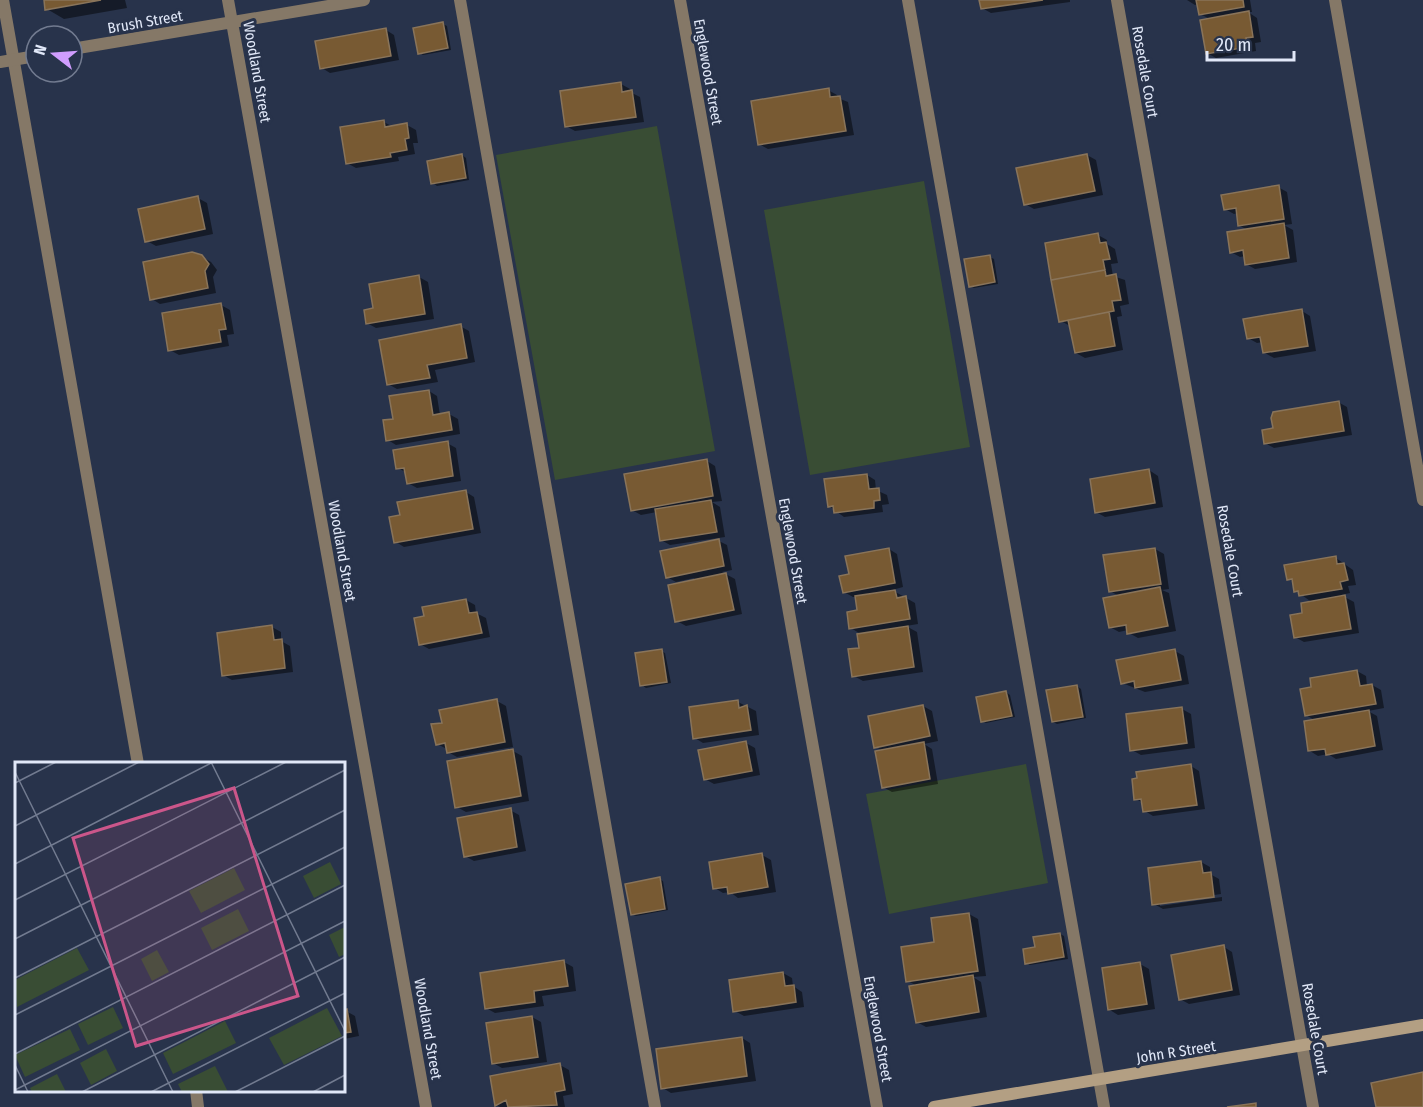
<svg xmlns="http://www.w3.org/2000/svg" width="1423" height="1107" font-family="'Fira Sans Condensed',sans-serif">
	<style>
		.green { fill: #394d34 }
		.shadow { fill: #0007 }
		.building { fill: #785a33; stroke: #89745a; stroke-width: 1.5 }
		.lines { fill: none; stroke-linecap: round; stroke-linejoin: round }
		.lane { stroke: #857867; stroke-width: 12 }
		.street { stroke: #857867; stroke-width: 12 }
		.secondary { stroke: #b39f83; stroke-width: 12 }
		.labels { text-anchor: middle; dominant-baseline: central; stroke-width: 6; stroke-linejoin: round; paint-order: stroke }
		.street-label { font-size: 15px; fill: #e1e8f8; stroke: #28334b }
		.inset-road { fill: none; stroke: #727b90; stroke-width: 1.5 }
		.view { fill: #cb568a; fill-opacity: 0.15; stroke: #cb568a; stroke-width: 3 }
		.inset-edge { fill: none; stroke: #e1e8f8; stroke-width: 3 }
	</style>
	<rect width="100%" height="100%" fill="#28334b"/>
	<!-- green -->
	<path class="green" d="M657,126L715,451L555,480L496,155Z
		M924,181L970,447L810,475L764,210Z
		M1026,764L1048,883L889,914L866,794Z"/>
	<!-- shadow -->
	<path class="shadow" d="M45,0H125L127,8L64,19L47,9Z
		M981,0H1070V2L991,13L982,8Z
		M1187,0H1250L1252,12H1248L1257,18L1261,42L1255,43L1256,51L1216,58L1207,53L1210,19L1200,14L1199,4L1195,5Z
		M443,24L447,26L451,50L423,55L420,53Z
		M386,30L394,35L399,60L330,73L322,68Z
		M621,84L630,89V92L640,97L644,122L575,131L566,126Z
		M828,90L837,95L838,98L848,102L854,135L768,149L759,144Z
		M384,122L393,127L407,125L416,130L418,143H413L415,154L398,157L399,161L356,168L347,163Z
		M462,155L466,158L469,180L437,186L433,183Z
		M1087,155L1096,160L1103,195L1034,209L1025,204Z
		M1278,187L1287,192L1292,224L1284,225L1293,230L1297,262L1255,269L1246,264L1245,256L1240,257L1231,252L1248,230L1240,226L1238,213L1234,214L1225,209Z
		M198,198L207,203L213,234L156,246L147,241Z
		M1098,235L1107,240V244L1115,249L1118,263L1111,264L1113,276L1125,280L1129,304L1120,306L1122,316L1117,317L1123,350L1085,358L1076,353L1070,326L1061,321Z
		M201,256L211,262L217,270L213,277L216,293L160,304L152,299Z
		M990,257L994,259L998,284L974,288L970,286Z
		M419,277L428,282L434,319L376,328L367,323L375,309Z
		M221,305L230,310L234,334L227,335L229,346L179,355L170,350Z
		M1302,311L1310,316L1316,351L1274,358L1265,353L1263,342L1257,343L1248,338Z
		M460,326L469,331L475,362L435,370L438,382L397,389L388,384Z
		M429,391L437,396L440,415L449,414L458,419L460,434L396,445L388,440L395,420Z
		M1338,402L1347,407L1352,435L1274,448L1265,443L1275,429Z
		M447,443L456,448L461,481L417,488L408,483L407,473L398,468Z
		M707,461L715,466L722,501L712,502L720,507L725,537L670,545L661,540L657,512L641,515L632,510Z
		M1149,470L1158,476L1163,507L1105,517L1096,512Z
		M867,475L875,480L876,490L887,495L889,504L882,505L883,512L844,517L829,506Z
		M466,492L474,497L481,533L404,547L396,542Z
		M715,539L727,545L732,570L722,572L735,579L742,614L686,626L677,621L695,581L694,578L676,582L667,577L716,541Z
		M889,549L897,554L903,587L892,590L915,603L918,624L906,626L917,632L923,672L863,681L854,676L860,649L859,633L851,628L859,611L856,597H853L844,592L851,575Z
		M1155,549L1164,554L1169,589L1162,590L1169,593L1176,631L1138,638L1129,633L1128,630L1119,632L1110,627L1119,596L1110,591Z
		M1336,558L1353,570L1356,585L1348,586L1350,593L1341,595L1354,602L1359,633L1304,642L1295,637L1304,614L1313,603L1296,591L1294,582L1289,579Z
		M466,600L475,605L476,613L486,618L490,637L429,649L420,644Z
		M272,627L281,632V641L290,646L293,672L232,680L223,675Z
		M661,651L665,653L671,683L646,688L642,685Z
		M1175,651L1184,656L1189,684L1145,692L1122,683Z
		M1357,671L1366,676L1367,686L1372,685L1381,690L1384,708L1368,711L1377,716L1383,750L1336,759L1328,754L1318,756L1310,751L1316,721L1306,715Z
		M1077,686L1081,689L1086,718L1057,724L1053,722Z
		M1006,692L1010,695L1015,717L986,723L982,721Z
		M497,701L506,706L513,747L457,757L448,752L447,749L437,744L443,724Z
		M738,702L756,711L759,735L703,743L695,738Z
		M923,706L932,711L938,741L924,744L932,749L938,784L892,792L883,787V751L876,747Z
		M1182,709L1191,714L1195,748L1141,755L1132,750Z
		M746,743L755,748L760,775L714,784L705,779Z
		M513,751L522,756L529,801L466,812L457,807Z
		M1191,766L1199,771L1205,809L1153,816L1145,811L1143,803L1136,799Z
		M510,810L519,815L526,851L474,861L465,856Z
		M762,855L771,860L776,892L738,898L730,892L723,893L715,888Z
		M1201,862L1210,867V874L1219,879L1221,894L1160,903V906L1222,897V901L1163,909L1154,904Z
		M659,879L663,881L668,910L636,916L632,914Z
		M969,914L978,919L986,976L973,977L981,982L987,1017L926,1027L917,1022V986L908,981L936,943Z
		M1060,934L1064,936L1068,959L1030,965L1026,963Z
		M1224,947L1232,952L1240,995L1189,1004L1180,999Z
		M344,950L346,971H344Z
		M564,962L573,967L576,991L542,996L544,1006L495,1013L486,1008Z
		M1140,964L1149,969L1155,1009L1118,1015L1110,1010Z
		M783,973L792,978L793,986L802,992L804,1007L744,1016L735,1011Z
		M344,999L346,1011L355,1016L359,1036L344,1039Z
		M532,1017L541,1022L547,1062L502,1068L493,1063Z
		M742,1038L750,1043L756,1081L671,1093L663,1088Z
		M560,1065L569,1070L573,1094L563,1096L565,1107H500L496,1105Z"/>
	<!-- building -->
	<path class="building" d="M44,0H101L45,10Z
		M979,0H1043L981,9Z
		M1196,0H1243L1244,7L1199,15Z
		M1249,11L1253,37L1246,38L1248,47L1206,54L1200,20Z
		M443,22L448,48L418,54L413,28Z
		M386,28L391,56L320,69L315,41Z
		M621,82L622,92L632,90L636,117L565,127L560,91Z
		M829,88L830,97L840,96L846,131L758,145L751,101Z
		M384,120L385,127L407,123L409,138L405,139L407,150L390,153L391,157L346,164L340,127Z
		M462,154L466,178L431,184L427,161Z
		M1087,154L1095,191L1024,205L1016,168Z
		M1279,185L1284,219L1238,226L1236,208L1224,210L1221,195Z
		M198,196L205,229L145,242L138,209Z
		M1284,223L1289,258L1245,265L1243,250L1230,253L1227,232Z
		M1098,233L1100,243L1106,242L1110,259L1103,260L1105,270L1051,280L1045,243Z
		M192,252L202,255L209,264L205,271L208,288L150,300L143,262Z
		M990,255L995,282L969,287L964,259Z
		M1105,270L1106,276L1116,274L1121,300L1112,301L1114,311L1059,322L1051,280Z
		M419,275L425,314L366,324L364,310L373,308L369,284Z
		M221,303L226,329L219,330L221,342L168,351L162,313Z
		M1302,309L1308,346L1263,353L1260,337L1247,339L1243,319Z
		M1109,312L1115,346L1075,353L1068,320Z
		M461,324L467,358L427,365L430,378L387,385L379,340Z
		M429,390L433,415L449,412L452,430L386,441L383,420L393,419L389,396Z
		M1339,401L1344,431L1264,444L1262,430L1273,428L1271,418L1273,412Z
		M448,441L453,476L407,484L404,468L396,469L393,450Z
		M707,459L713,496L631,511L624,474Z
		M1149,469L1155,503L1095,513L1090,479Z
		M867,474L869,489L879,488L880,500L874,501V508L834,513L833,506L828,507L824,479Z
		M466,490L473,529L394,543L389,517L400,515L397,502Z
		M711,500L717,532L660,541L655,509Z
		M719,539L724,566L666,578L660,551Z
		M889,548L895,583L843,593L839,576L849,574L845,556Z
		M1155,548L1161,584L1109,592L1103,555Z
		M1336,556L1337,564L1344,563L1348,580L1340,582L1342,589L1299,596L1298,591L1294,592L1292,579L1287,580L1284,565Z
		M726,573L734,610L675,622L668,585Z
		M1160,587L1168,626L1127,634L1126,625L1109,628L1103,598Z
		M895,590L897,598L906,596L910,619L849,629L847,612L857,610L855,596Z
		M1345,595L1351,629L1294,638L1290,615L1302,613L1301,603Z
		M466,599L469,613L477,612L482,633L419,645L414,618L424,616L422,607Z
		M272,625L274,640L282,639L285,668L222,676L217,633Z
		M908,626L914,667L852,677L848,649L859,648L857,634Z
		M662,649L667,682L640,686L635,653Z
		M1175,649L1181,680L1135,688L1134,681L1121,684L1116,660Z
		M1357,670L1360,686L1372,684L1376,704L1305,716L1300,689L1311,687L1310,678Z
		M1077,685L1083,717L1052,722L1046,690Z
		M1006,691L1012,716L981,722L976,697Z
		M497,699L505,742L447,753L445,743L436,745L431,724L442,723L439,710Z
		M738,700L739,708L747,705L751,730L693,739L689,707Z
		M923,705L930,736L874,748L868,716Z
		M1182,707L1187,743L1130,751L1126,714Z
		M1369,710L1375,746L1326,755L1325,749L1308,751L1304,721Z
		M746,741L752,771L704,780L698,750Z
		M924,742L930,779L882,788L875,751Z
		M513,749L521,796L455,808L447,761Z
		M1191,764L1197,805L1143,812L1141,799L1134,800L1132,779L1137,778L1136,772Z
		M511,808L517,847L464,857L457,818Z
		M762,853L768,887L728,894L727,887L713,889L709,862Z
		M1201,861L1203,873L1211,872L1214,897L1152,905L1148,868Z
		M660,877L665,909L631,915L625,884Z
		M969,913L978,971L906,982L901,947L934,942L931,918Z
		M1060,933L1064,957L1025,964L1023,949L1035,947L1033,937Z
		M1224,945L1232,990L1179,1000L1171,955Z
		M564,960L568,986L534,991L535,1002L485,1009L480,973Z
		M1140,962L1147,1004L1108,1010L1102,968Z
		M783,972L785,986L794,985L796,1002L733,1012L729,980Z
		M973,975L979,1012L916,1023L909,986Z
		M347,1009L351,1032L344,1033V1010Z
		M532,1016L538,1057L492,1064L486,1023Z
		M742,1037L747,1076L661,1089L656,1049Z
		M560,1063L565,1090L555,1092L557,1105L508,1107L506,1100L495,1106L490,1076Z
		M1423,1072V1107H1376L1371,1083Z
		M1256,1103V1107H1227Z"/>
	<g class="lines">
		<!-- lane -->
		<path class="lane" d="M3,0L138,764
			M460,0L655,1107
			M908,0L1104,1107
			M1335,0L1423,500
			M196,1090L198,1107"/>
		<!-- street -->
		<path class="street" d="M228,0L426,1107
			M680,0L877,1107
			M1117,0L1313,1107
			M72,49L364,0
			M0,62L36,56"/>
		<!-- secondary -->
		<path class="secondary" d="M934,1107L1423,1025"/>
	</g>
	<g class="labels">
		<!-- street labels -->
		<g class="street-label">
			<text transform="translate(145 22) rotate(-10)">Brush Street</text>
			<text transform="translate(257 72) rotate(80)">Woodland Street</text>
			<text transform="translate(708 72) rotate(80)">Englewood Street</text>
			<text transform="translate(1145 72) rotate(80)">Rosedale Court</text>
			<text transform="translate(342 551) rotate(80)">Woodland Street</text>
			<text transform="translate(793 551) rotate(80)">Englewood Street</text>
			<text transform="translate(1230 551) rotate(80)">Rosedale Court</text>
			<text transform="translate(428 1029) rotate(80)">Woodland Street</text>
			<text transform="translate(878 1029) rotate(80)">Englewood Street</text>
			<text transform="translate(1315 1029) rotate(80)">Rosedale Court</text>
			<text transform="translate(1176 1052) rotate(-9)">John R Street</text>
		</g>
	</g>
	<!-- overview -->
	<g transform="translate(15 762)">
		<rect width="330" height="330" fill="#28334b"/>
		<path d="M315,100L326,122L299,136L288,114ZM219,106L230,128L186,151L174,129ZM223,147L234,169L197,188L186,166ZM330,165V192L324,195L314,173ZM62,186L74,208L2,245L0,218ZM142,188L154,210L137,219L126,197ZM98,245L108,266L73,283L63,262ZM312,246L327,274L269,303L254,276ZM210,259L221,281L158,312L148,291ZM55,267L65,288L10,315L0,293ZM91,287L102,309L76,323L65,301ZM200,304L213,330H167L163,322ZM42,312L51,330H17L15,326Z" fill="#394d34"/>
		<path class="inset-road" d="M196,0L330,269M0,10L158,330M0,21L41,0M0,64L124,0M0,102L198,0M0,138L271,0M0,177L330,8M0,216L330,48M0,253L330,85M0,292L330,123M0,303L13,330M0,328L330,159M67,330L330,195M136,330L330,231M220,330L330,274M298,330L330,313"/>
		<path class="view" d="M219,26L283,234L121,284L58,76Z"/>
		<rect width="330" height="330" class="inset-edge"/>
	</g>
	<!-- north arrow -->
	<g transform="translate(54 54) rotate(287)"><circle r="28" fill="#28334b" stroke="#727b90" stroke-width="1.5"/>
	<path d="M0-4.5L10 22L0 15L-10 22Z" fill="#d09dfe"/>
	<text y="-9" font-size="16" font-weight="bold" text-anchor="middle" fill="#e1e8f8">N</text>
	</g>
	<!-- scale -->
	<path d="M1207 51v9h87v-9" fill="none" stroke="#e1e8f8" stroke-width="3"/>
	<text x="1216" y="51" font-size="18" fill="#e1e8f8" stroke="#28334b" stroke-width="4.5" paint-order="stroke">20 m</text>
</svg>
